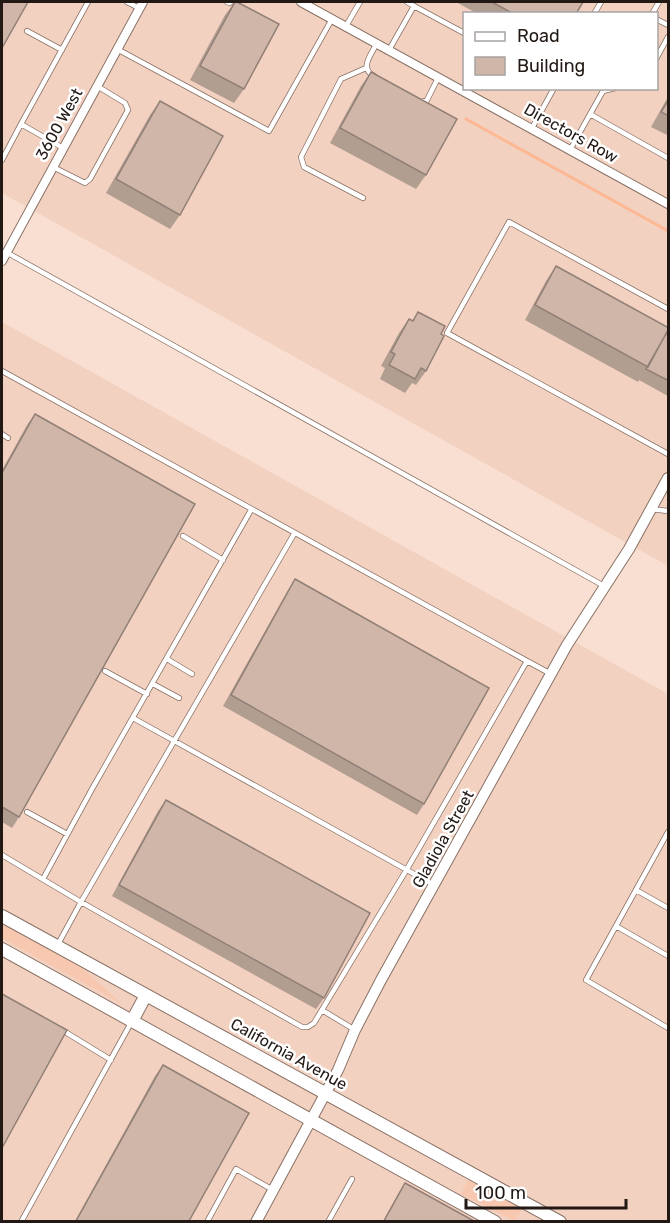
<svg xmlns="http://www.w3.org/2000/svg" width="670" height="1223" font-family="Rubik,sans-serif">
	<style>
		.built { fill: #f3d1c0; fill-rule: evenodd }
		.green { fill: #f7c7af }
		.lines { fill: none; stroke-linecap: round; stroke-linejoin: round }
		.stream { stroke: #fdb893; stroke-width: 3 }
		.service-casing { stroke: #897165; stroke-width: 6 }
		.minor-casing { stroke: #897165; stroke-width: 10 }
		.tertiary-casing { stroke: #897165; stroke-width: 12 }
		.secondary-casing { stroke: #897165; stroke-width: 14 }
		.service { stroke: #fff; stroke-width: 4.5 }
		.minor { stroke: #fff; stroke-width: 8 }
		.tertiary { stroke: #fff; stroke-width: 10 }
		.secondary { stroke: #fff; stroke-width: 12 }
		.wall { fill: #b29d91 }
		.building { fill: #cfb6a9; stroke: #917f76; stroke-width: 1.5 }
		.labels { text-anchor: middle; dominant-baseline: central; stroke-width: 5; stroke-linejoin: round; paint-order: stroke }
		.street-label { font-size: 16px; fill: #221914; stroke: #fff }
	</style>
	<rect width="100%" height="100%" fill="#f9dfd1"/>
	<!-- built -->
	<path class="built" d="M2,2H668V566L2,193ZM464,14H656V88H464Z
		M2,322L668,694V1221H2Z"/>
	<!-- green -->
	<path class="green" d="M2,923L83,969L122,1004L2,938Z
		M468,1180L522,1209L515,1221L461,1194Z"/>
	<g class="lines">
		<!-- stream -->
		<path class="stream" d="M466,119L668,231"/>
		<defs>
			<path id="service" d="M127,2L139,8
				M227,2L230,3L231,2
				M414,6L464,33
				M594,14L601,2
				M652,14L659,2
				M656,19L668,25
				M346,26L360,2
				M27,31L62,50
				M117,49L269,131L332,19
				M389,50L414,6L407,2
				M656,59L668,37
				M374,76C359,68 371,55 377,43
				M421,102L427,100L438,78
				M590,114L668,158
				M532,128L554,88
				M63,148L21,124L88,2
				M570,150L603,91L615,88
				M2,160L21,124
				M53,167L85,183L90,179L128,110L125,103L97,86
				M363,198L304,167L301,157L341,79L366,68
				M6,252L604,586
				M668,309L509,222L447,333L668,454
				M2,371L527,661
				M2,434L8,438
				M651,509L668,511
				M183,536L223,560
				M167,659L192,674
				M105,671L147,694
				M153,684L179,698
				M133,718L434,885
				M27,812L67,834
				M668,832L586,980L668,1028
				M2,855L81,902L294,534
				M43,879L92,789L251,510
				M636,890L668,908
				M616,926L668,956
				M57,946L81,902L302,1027H308L314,1023L407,869L527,661L551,674
				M322,1010L355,1030
				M62,1030L111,1060
				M21,1222L132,1021
				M207,1222L236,1169L273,1190
				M328,1222L352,1179"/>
			<path id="minor" d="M301,2L668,204
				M2,261L143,2"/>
			<path id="tertiary" d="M256,1222L338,1070L355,1030L381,980L567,645L629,549L668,478"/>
			<path id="secondary" d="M2,916L560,1222
				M2,949L495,1222
				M132,1021L146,995"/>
		</defs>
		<!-- service casing -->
		<use href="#service" class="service-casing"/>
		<!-- minor casing -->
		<use href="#minor" class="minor-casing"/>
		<!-- tertiary casing -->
		<use href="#tertiary" class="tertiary-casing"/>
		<!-- secondary casing -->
		<use href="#secondary" class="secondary-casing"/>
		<!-- service -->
		<use href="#service" class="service"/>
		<!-- minor -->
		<use href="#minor" class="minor"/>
		<!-- tertiary -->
		<use href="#tertiary" class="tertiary"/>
		<!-- secondary -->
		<use href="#secondary" class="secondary"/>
	</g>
	<!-- wall -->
	<path class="wall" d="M235,2L244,89L234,103L190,80L225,15Z
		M456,2H583L576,14H478Z
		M371,72L426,175L416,189L330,143L361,86Z
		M669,95V136L651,127Z
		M160,101L180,215L170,229L106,193L150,115Z
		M556,266L669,336V394L668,396L639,380L638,382L525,320L546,281Z
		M418,312L441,334L426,371L416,385L412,383L405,393L380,379L385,368L381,366L399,333L409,319L412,321Z
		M35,414L19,817L12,828L2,822V470L27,425Z
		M295,579L424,804L417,815L223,706L288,590Z
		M166,800L324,998L316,1009L112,896L158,811Z
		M163,1065L189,1221H75L155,1076Z
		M405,1183L474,1221H383L398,1194Z"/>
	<!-- building -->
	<path class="building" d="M2,2H28L2,48Z
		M235,2H237L279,24L244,89L200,66Z
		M492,2H583L576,14H514Z
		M371,72L457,119L426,175L340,128Z
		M669,99V116L661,112Z
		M160,101L223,136L180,215L116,179Z
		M556,266L669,328L648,367L535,305Z
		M418,312L445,326L441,334L444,336L426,371L421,368L415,379L389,365L395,354L391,352L409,319L413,321Z
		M666,334L669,336V381L646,369Z
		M35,414L195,504L19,817L2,807V473Z
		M295,579L489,688L424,804L231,695Z
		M166,800L370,913L324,998L119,885Z
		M2,994L67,1030L2,1148Z
		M163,1065L249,1113L189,1221H76Z
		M405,1183L474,1221H384Z"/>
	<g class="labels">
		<!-- street labels -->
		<g class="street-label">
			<text transform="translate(59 124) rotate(-61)">3600 West</text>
			<text transform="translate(571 133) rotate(29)">Directors Row</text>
			<text transform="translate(443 839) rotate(-61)">Gladiola Street</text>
			<text transform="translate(289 1054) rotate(29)">California Avenue</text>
		</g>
	</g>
	<!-- border -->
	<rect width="670" height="1223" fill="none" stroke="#221914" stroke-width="6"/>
	<!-- legend -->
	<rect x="463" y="12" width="195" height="78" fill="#ffffff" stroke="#a7a3a1" stroke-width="1.5"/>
	<rect x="475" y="32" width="30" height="9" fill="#ffffff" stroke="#a7a3a1" stroke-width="1.5"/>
	<text x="517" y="42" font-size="18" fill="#221914">Road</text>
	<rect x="475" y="57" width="30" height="18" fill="#cfb6a9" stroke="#a7a3a1" stroke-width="1.5"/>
	<text x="517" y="72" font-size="18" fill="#221914">Building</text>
	<!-- scale -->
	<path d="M466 1199v9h160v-9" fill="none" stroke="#221914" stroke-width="3"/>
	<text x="475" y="1199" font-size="18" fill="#221914" stroke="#ffffff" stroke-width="4.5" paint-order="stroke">100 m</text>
</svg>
